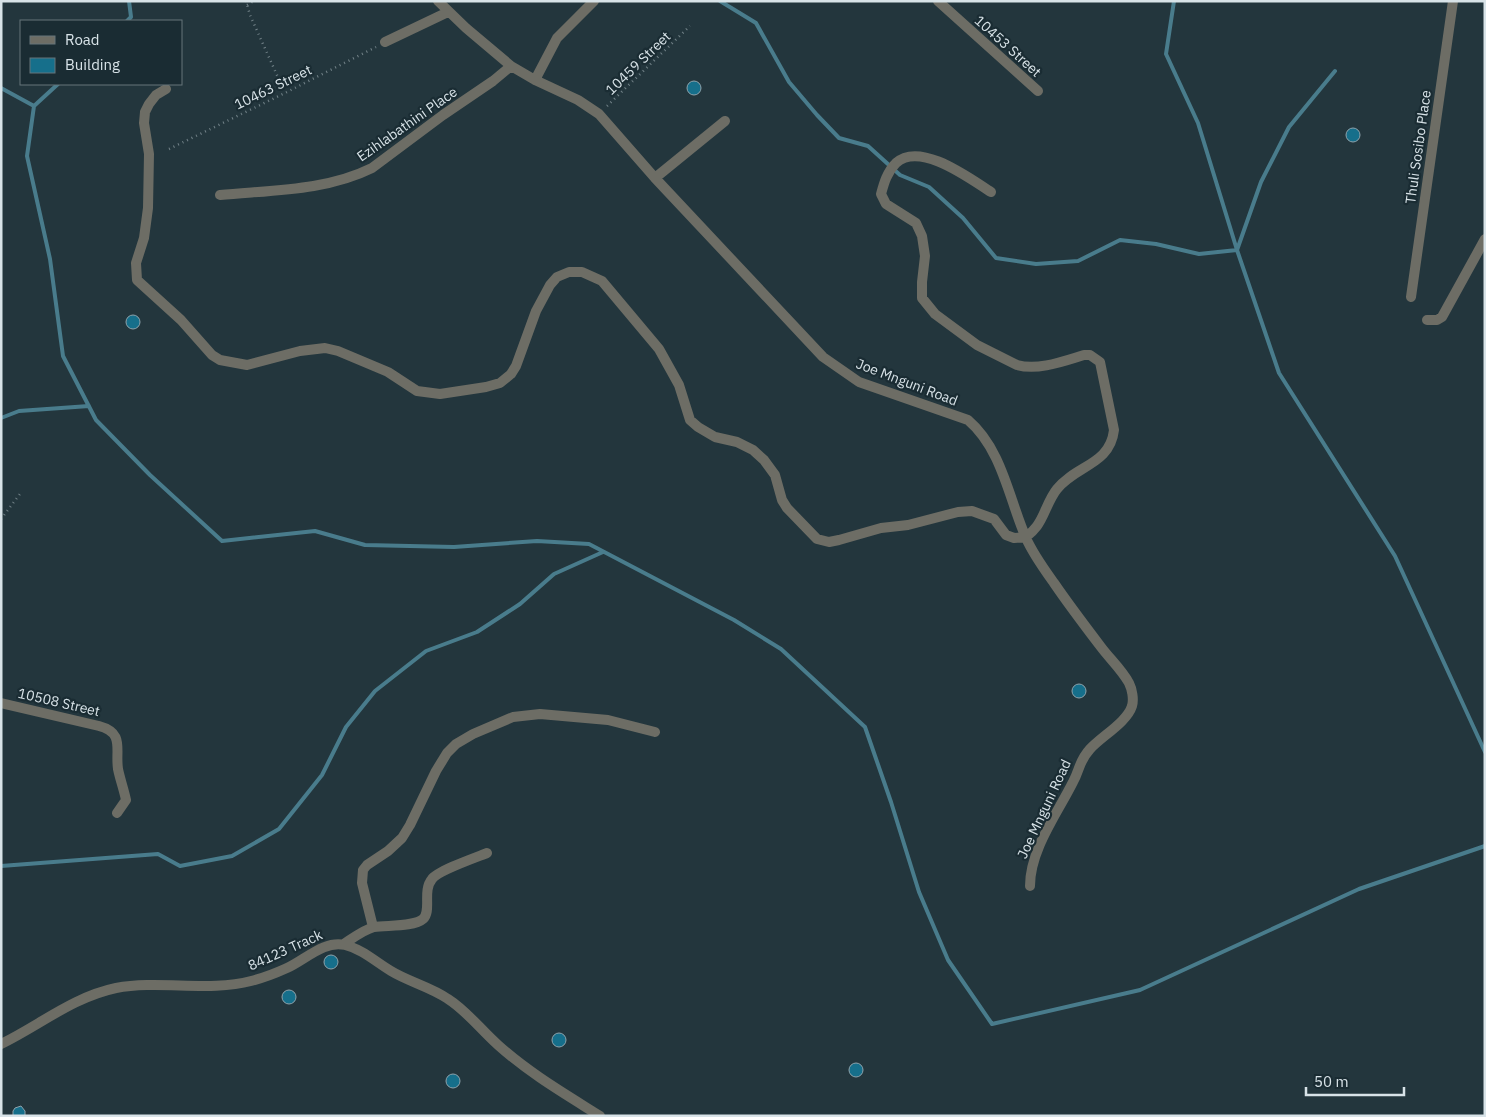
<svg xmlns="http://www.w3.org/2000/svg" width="1486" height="1117" font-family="'IBM Plex Sans',sans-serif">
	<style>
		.shadow { fill: #0007 }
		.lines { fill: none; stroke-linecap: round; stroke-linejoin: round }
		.stream { stroke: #497c8c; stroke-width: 4 }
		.building { fill: #166f8b; stroke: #8ea3ac }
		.path { stroke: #728288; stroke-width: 2.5; stroke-dasharray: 1 4; stroke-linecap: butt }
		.street { stroke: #6d6d65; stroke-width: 10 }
		.labels { text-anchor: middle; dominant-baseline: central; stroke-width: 4.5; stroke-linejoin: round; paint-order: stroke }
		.street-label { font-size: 14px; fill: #d8e3e8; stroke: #1a2c33 }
	</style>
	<rect width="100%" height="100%" fill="#23363d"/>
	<!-- shadow -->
	<path class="shadow" d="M689.5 89a5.5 5.5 0 1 1 11 0a5.5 5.5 0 1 1-11 0Z
		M1348.5 136a5.5 5.5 0 1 1 11 0a5.5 5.5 0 1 1-11 0Z
		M128.5 323a5.5 5.5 0 1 1 11 0a5.5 5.5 0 1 1-11 0Z
		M1073 691a6 6 0 1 1 12 0a6 6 0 1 1-12 0Z
		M327.5 963a5.5 5.5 0 1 1 11 0a5.5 5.5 0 1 1-11 0Z
		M284.5 998a5.5 5.5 0 1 1 11 0a5.5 5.5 0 1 1-11 0Z
		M554.5 1041a5.5 5.5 0 1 1 11 0a5.5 5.5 0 1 1-11 0Z
		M851.5 1071a5.5 5.5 0 1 1 11 0a5.5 5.5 0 1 1-11 0Z
		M448.5 1082a5.5 5.5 0 1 1 11 0a5.5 5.5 0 1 1-11 0Z"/>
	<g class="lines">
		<!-- stream -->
		<path class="stream" d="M720,1L756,23L789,82L817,115L839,138L868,146L900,175L929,187L963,218L996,258L1036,264L1078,261L1120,240L1156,244L1199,254L1237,250L1261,182L1289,127L1335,71
			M1174,1L1166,54L1198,123L1237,250L1279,373L1395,556L1485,752
			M127,21L131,17L129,1
			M58,84L34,106L27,156L50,259L63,356L96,420L150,475L222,541L315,531L365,545L454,547L537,541L589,544L734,620L781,649L865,727L891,802L919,892L948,960L992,1024L1140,990L1359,889L1485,846
			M1,88L34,106
			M1,418L19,411L89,406
			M1,866L158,854L180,866L232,856L279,829L322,775L346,727L375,691L426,651L477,632L520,604L554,574L603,552"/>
	</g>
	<!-- building -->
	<path class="building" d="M687 88a7 7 0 1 1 14 0a7 7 0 1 1-14 0Z
		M1346 135a7 7 0 1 1 14 0a7 7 0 1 1-14 0Z
		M126 322a7 7 0 1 1 14 0a7 7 0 1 1-14 0Z
		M1072 691a7 7 0 1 1 14 0a7 7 0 1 1-14 0Z
		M324 962a7 7 0 1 1 14 0a7 7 0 1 1-14 0Z
		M282 997a7 7 0 1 1 14 0a7 7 0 1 1-14 0Z
		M552 1040a7 7 0 1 1 14 0a7 7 0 1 1-14 0Z
		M849 1070a7 7 0 1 1 14 0a7 7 0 1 1-14 0Z
		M446 1081a7 7 0 1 1 14 0a7 7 0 1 1-14 0Z
		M21,1106L25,1111V1116H13V1111L15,1108Z"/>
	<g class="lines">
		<!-- path -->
		<path class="path" d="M246,1L250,15L285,93
			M247,5L254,1
			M607,106L690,26
			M169,149L285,93L376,47
			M1,519L20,494"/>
		<!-- street -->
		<path class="street" d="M438,1L466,28L511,66L535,80L578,100L599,114L655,178L823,357L859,382L968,420C1002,449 1009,499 1026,538C1033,554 1044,569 1054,583C1069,605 1085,626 1101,647C1110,659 1122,670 1129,683C1132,689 1134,699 1132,706C1127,722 1102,736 1090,749C1079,761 1080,769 1073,782C1057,814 1030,850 1030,886
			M938,1L1038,91
			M385,42L448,12
			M535,80L557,38L594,1
			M166,89L156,95L149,104L145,112L144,123L149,154L148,208L144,238L136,263L137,280L181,320L212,355L220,360L247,365L300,351L325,348L338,351L388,372L417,391L440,394L486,387L500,383L511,374L516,366L536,311L550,285L557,277L569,272H582L602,281L659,349L679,385L690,420L698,427L715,437L737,442L753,450L764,460L775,475L782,500L787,508L817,539L829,542L839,540L881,528L908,525L958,512L972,511L994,519L1006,535L1014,538L1026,537C1030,534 1034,530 1037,526C1045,515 1048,500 1057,489C1076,465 1110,465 1114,430L1100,362L1090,355H1084C1064,361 1038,371 1017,365L977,345L935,314L922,298V282L925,256L922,236L916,223L886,204L881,194C884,183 887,172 896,163C920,141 969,178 991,192
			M655,178L725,121
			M220,195C271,190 326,191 372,168L443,115L493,81L511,66
			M1411,297L1453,1
			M1427,320H1437L1442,317L1485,239
			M1,703L99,726C125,733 115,749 118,769C120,779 124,790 126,800L117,813
			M373,927L362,883L363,870L367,865L388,851L402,838L410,825L436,771L447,753L456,744L473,734L513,717L540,714L608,720L655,732
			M344,944C353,938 363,930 374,927C387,925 414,927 423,919C432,911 422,891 432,879C437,871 477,857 487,853
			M1,1044C40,1025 73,997 116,988C159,980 210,992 251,981C263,978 276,973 287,968C305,960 324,940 345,945C362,949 376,962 391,971C409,982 431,987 448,999C467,1011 481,1030 498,1045C529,1073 565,1094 600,1116"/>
	</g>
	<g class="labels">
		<!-- street labels -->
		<g class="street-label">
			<text transform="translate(1008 46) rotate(42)">10453 Street</text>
			<text transform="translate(638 63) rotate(-44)">10459 Street</text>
			<text transform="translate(273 87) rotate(-26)">10463 Street</text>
			<text transform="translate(407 124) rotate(-35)">Ezihlabathini Place</text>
			<text transform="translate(1418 147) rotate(-82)">Thuli Sosibo Place</text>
			<text transform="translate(907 382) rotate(21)">Joe Mnguni Road</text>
			<text transform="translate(59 702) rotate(13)">10508 Street</text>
			<text transform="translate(1044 809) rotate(-65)">Joe Mnguni Road</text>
			<text transform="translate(285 950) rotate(-24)">84123 Track</text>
		</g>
	</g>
	<!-- border -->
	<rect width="1486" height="1117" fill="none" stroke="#d8e3e8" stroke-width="5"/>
	<!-- legend -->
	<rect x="20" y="20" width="162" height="65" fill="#1a2c33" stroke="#66757b"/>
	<rect x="30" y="36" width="25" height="8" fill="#6d6d65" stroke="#66757b"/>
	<text x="65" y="45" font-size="15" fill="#d8e3e8">Road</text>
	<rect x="30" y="58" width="25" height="15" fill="#166f8b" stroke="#66757b"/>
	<text x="65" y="70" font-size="15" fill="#d8e3e8">Building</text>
	<!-- scale -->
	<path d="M1306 1087v8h98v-8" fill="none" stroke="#d8e3e8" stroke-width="2.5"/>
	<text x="1314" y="1087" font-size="15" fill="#d8e3e8" stroke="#1a2c33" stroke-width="4" paint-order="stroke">50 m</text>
</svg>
